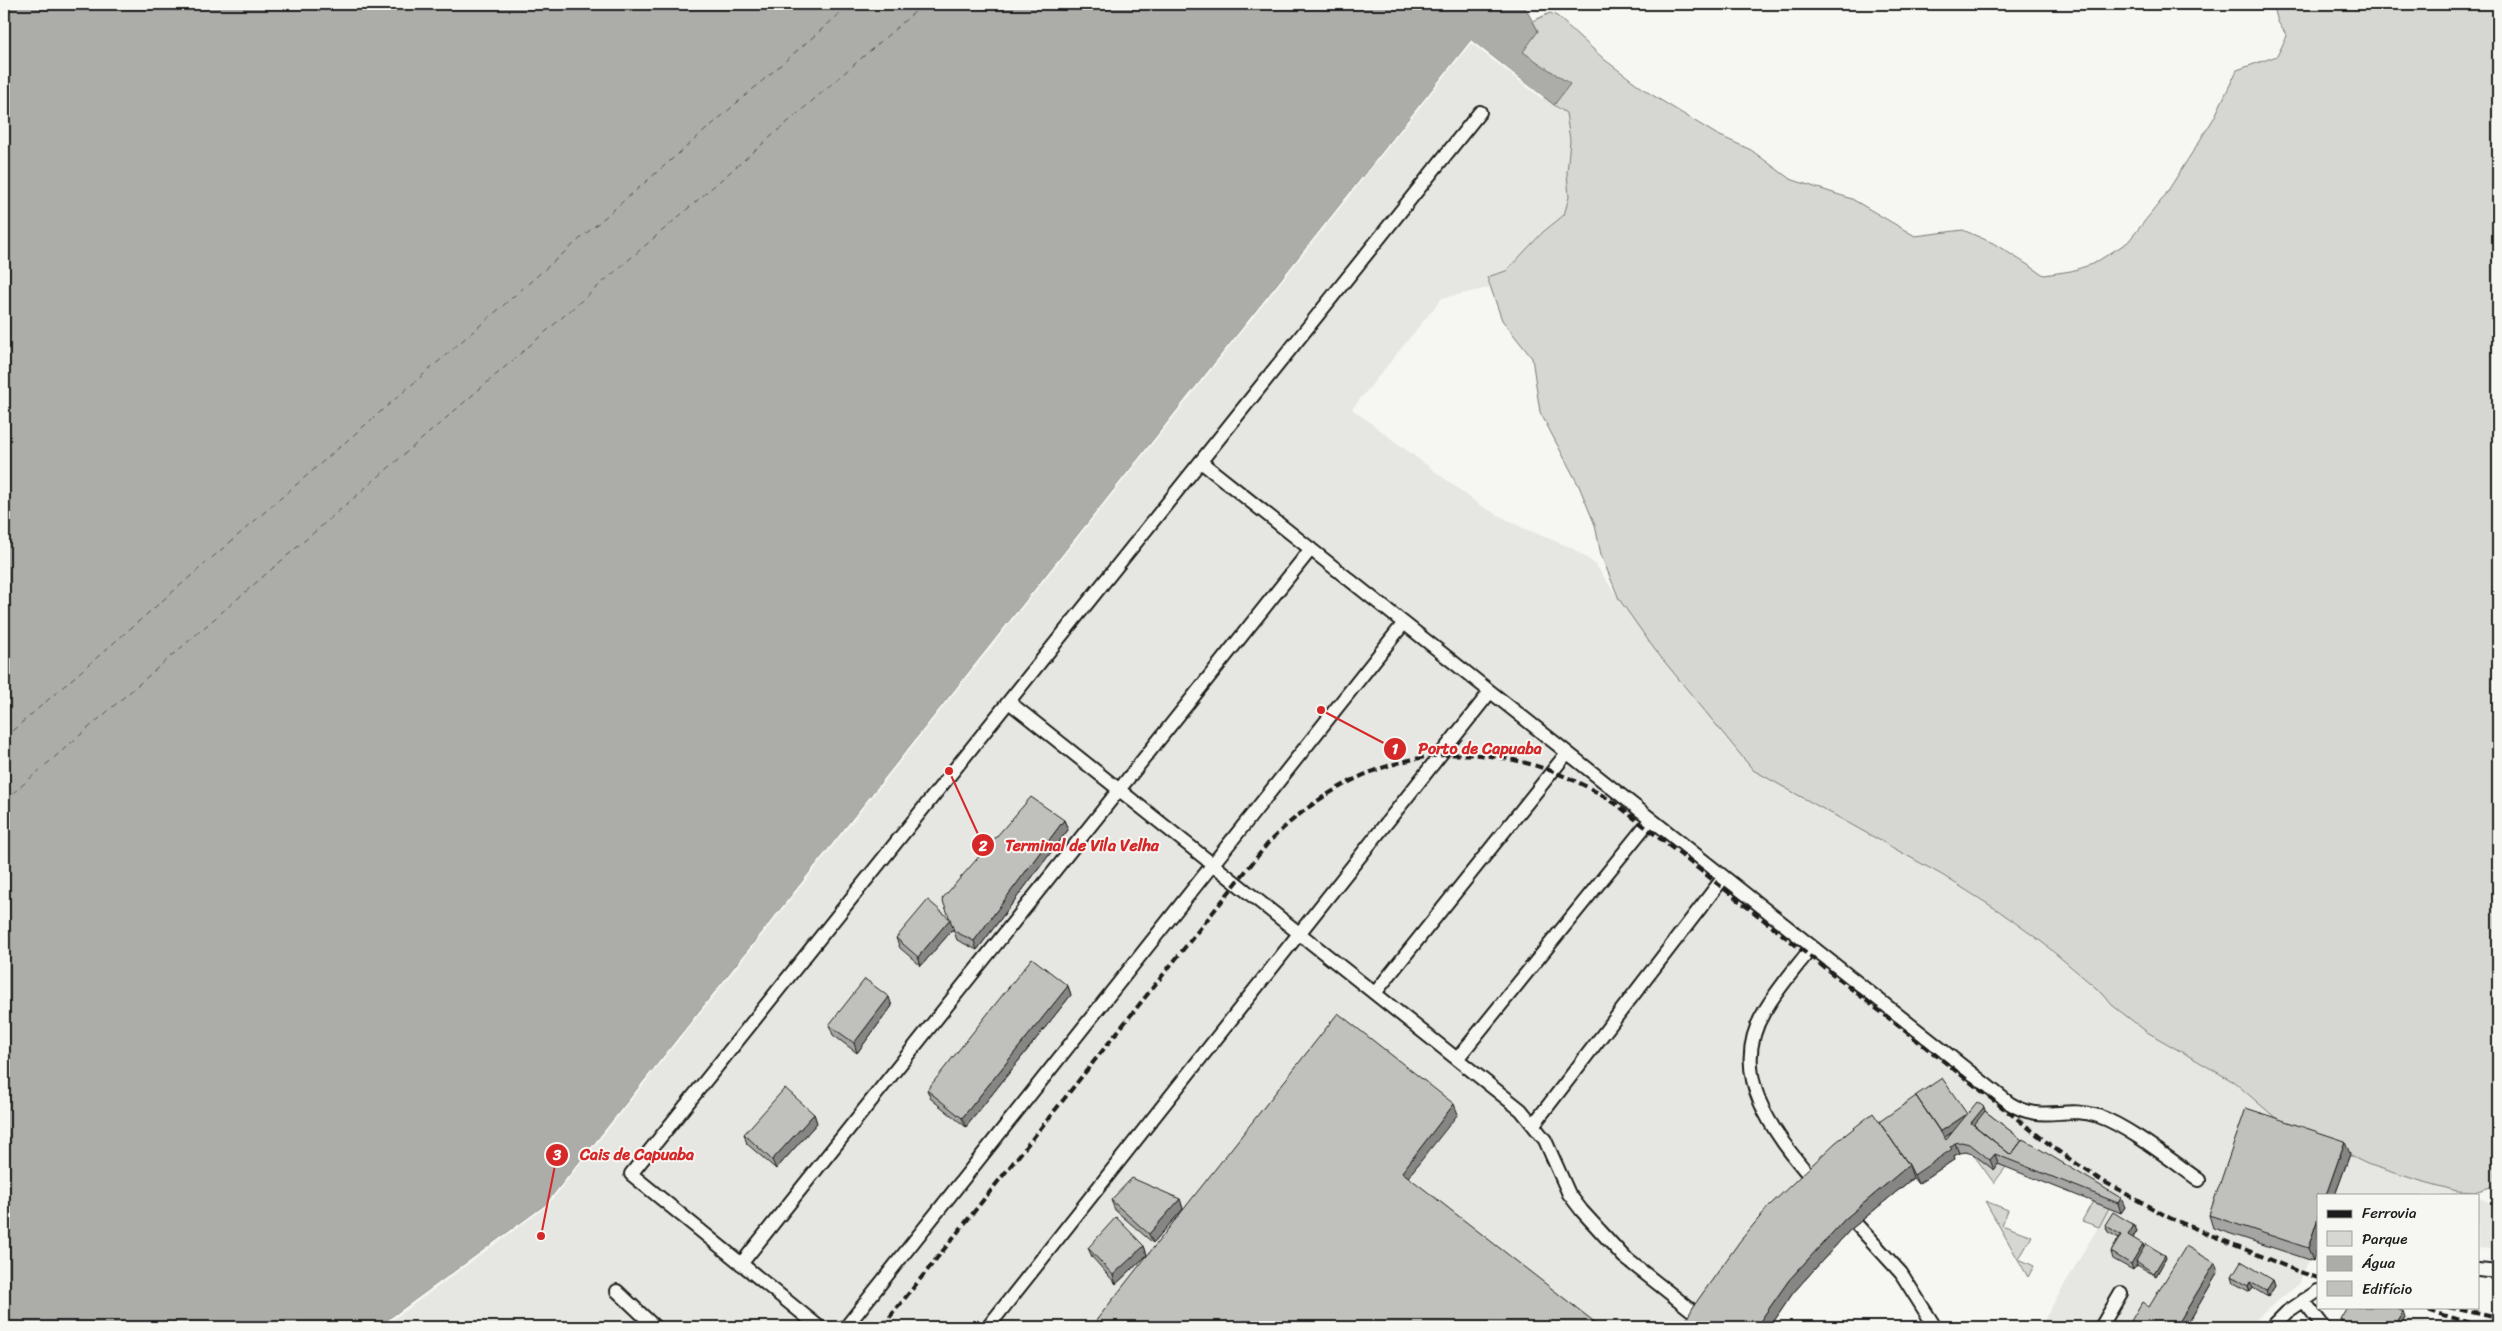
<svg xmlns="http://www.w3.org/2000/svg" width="2502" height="1331" font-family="Sriracha,sans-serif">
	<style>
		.built { fill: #e6e6e2 }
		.green { fill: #d6d6d2; stroke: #797977 }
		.water { fill: #acaca9; stroke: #727271 }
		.pier { fill: #f6f6f2 }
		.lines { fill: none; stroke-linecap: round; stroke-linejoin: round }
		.ferry { stroke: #565654; stroke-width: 1; stroke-dasharray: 6 5; stroke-linecap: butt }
		.lane-casing { stroke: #1c1c1c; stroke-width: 16 }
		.lane { stroke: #f6f6f2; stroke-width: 12 }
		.rail { stroke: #1c1c1c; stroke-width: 4; stroke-dasharray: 8 4; stroke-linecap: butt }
		.wall { fill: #a5a5a3; stroke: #1c1c1c; fill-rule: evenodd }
		.shaded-wall { fill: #868684; stroke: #1c1c1c }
		.building { fill: #c0c0bd; stroke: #1c1c1c }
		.leader { fill: none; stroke: #d62828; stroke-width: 2 }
		.callout-dot { fill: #d62828; stroke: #f6f6f2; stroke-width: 2 }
		.mark-label { font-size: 15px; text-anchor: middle; font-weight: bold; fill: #fff }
		.callout-label { font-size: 16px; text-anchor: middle; font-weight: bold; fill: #d62828; stroke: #f6f6f2; stroke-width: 4; stroke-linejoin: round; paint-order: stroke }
	</style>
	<rect width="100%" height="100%" fill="#f6f6f2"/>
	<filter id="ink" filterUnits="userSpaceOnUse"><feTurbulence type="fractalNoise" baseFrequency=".02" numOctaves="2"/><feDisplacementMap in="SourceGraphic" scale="10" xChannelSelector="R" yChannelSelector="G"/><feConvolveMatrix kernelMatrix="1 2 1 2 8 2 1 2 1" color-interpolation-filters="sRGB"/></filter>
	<g filter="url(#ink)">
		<!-- built -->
		<path class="built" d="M1471,40L1566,113L1570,140L1567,173L1569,197L1564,215L1543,232L1506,271L1487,277L1489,288L1442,298L1352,409L1481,506L1523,528L1572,548L1595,564L1619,599L1754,770L1942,875L1999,911L2043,943L2103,994L2112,1005L2194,1060L2234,1082L2279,1120L2349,1154L2469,1195H2318V1253H2315L2313,1261L2309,1260L2299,1283L2247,1327H2040L2109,1208L1999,1164L1994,1170L1973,1154L1965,1152L1959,1153L1918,1184L1913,1178L1857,1225L1816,1265L1768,1327H378L545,1205Z
			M2478,1198L2498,1205V1250L2478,1248Z
			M2382,1307L2405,1317L2442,1327H2346Z"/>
		<!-- green -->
		<path class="green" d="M2273,4H2498V1185L2474,1192L2457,1191L2414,1179L2367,1164L2278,1120L2234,1082L2147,1032L2112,1005L2103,994L2043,943L1999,911L1942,875L1753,770L1655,650L1619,599L1601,555L1595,525L1579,486L1540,412L1532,358L1502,320L1487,277L1506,271L1543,232L1564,215L1569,197L1567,173L1570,140L1566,113L1554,105L1570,84L1523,52L1538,31L1533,21L1550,13L1557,16L1605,60L1649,93L1716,134L1751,150L1790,179L1852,199L1915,236L1963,230L1993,243L2044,275L2071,271L2093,264L2128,242L2164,197L2214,118L2237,70L2277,56L2287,36L2278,22Z
			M1973,1154L1994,1170L1998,1164L2006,1167L1994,1183Z
			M1985,1201L2008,1210L2002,1225L2032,1236L2019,1259L2034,1266L2028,1277Z
			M2093,1201L2109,1208L2099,1227L2082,1221Z"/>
		<!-- water -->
		<path class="water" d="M4,4H1523L1538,31L1523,52L1570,84L1554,105L1471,40L545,1205L378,1327H4Z"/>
		<!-- pier -->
		<path class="pier" d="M1471,40L1544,97L1542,99L1471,43L547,1206L383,1327H378L545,1205Z"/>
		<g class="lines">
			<!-- ferry -->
			<path class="ferry" d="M4,738L851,4
				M4,801L924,4"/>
			<defs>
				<path id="lane" d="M1201,462L2009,1103C2042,1124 2064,1105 2098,1116C2128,1126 2172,1161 2199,1180
					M1009,702L1521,1110L1545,1140L1569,1194L1582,1211L1624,1257L1700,1317
					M1812,947C1796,968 1777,989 1764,1012C1727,1074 1774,1134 1813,1180
					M1375,993L1567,753
					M1457,1059L1651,819
					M1534,1124L1724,877
					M1857,1225L1901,1273L1935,1327
					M741,1264L1311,549
					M2478,1270L2498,1272
					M617,1291L655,1327
					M2303,1300L2324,1327
					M819,1327L631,1174L1480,112
					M846,1327L1404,623
					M988,1327L1490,692
					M2101,1327L2121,1293
					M2272,1327L2287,1312L2318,1291"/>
			</defs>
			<!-- lane casing -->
			<use href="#lane" class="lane-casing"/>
			<!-- lane -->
			<use href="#lane" class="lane"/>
			<!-- rail -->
			<path class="rail" d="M2417,1307L2484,1327
				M2448,1307L2498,1318
				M882,1327L1269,842C1368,741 1497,726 1616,804L2058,1151L2099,1179L2170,1218L2297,1271L2318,1278"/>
		</g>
		<!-- wall -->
		<path class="wall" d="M1064,820L1068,830L977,950L957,940L953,929L921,966L900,948L896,938L950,918Z
			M1068,986L1071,995L966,1127L931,1099L927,1090Z
			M892,1006L857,1053L833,1035L829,1025Z
			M1985,1111L2022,1140L2125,1207L2121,1213L1998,1164L1994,1170L1973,1154L1965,1152L1959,1153L1954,1156L1955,1159L1918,1184L1913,1178L1849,1231L1793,1293L1770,1327H1682L1879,1122L1967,1115ZM1952,1132L1946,1140L1944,1138Z
			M814,1114L817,1123L776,1169L747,1144L744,1134Z
			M2350,1154L2335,1195H2318L2313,1261L2213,1228L2209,1215Z
			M1180,1199L1183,1209L1153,1243L1115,1210L1111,1200Z
			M2105,1225H2134L2137,1231L2133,1238L2144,1247L2166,1258L2156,1276L2137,1265L2133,1270L2113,1259L2111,1252L2119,1238L2108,1232Z
			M1144,1246L1147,1255L1116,1284L1092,1257L1088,1248Z
			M2218,1272L2186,1327H2133L2131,1321L2149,1307Z
			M2232,1276L2273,1280L2275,1286L2268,1297L2253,1288L2250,1292L2234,1283Z
			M2405,1317L2399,1327H2346L2342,1325L2340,1319Z"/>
		<!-- shaded-wall -->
		<path class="shaded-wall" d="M1064,820L1068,830L977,950L974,941Z
			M950,919L954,928L921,966L918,957Z
			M1068,986L1071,995L966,1127L962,1118Z
			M889,997L892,1006L857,1053L854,1043Z
			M1454,1104L1458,1114L1405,1181L1402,1172Z
			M1984,1107L1987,1117L1977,1130L1971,1123Z
			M814,1114L817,1123L776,1169L772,1160Z
			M1967,1114L1969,1121L1942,1139L1940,1132Z
			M2345,1141L2350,1154L2335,1195H2326Z
			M1955,1143L1959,1153L1954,1156L1955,1159L1918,1184L1914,1175Z
			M1995,1154L1998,1164L1994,1170L1990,1160Z
			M1909,1165L1913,1178L1849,1231L1793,1293L1770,1327H1756L1789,1280L1845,1219Z
			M2121,1198L2125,1207L2121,1213L2118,1203Z
			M1180,1199L1183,1209L1153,1243L1149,1234Z
			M2318,1218V1244L2313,1261L2308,1248Z
			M2134,1225L2137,1231L2130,1242L2128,1235Z
			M2143,1244L2145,1251L2136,1261L2137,1265L2133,1270L2131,1264Z
			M1144,1246L1147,1255L1116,1284L1113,1275Z
			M2165,1255L2166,1258L2156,1276L2154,1273Z
			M2215,1263L2218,1272L2186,1327H2176Z
			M2273,1280L2275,1286L2268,1297L2266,1291Z
			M2250,1282L2253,1288L2250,1292L2248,1286Z
			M2403,1311L2405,1317L2399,1327H2393Z"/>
		<!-- building -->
		<path class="building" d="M1031,797L1064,820L974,941L954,931L950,919L918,957L896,938L928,900L950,919L942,899Z
			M1032,958L1068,986L962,1118L927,1090Z
			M865,979L889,997L854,1043L829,1025Z
			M1338,1013L1454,1104L1402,1172L1601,1327H1091Z
			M1942,1078L1967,1114L1940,1132L1916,1096H1915Z
			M785,1088L814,1114L772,1160L744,1134Z
			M1916,1096L1946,1140L1977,1102L1984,1107L1971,1123L2011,1155L2023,1139L2121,1198L2118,1203L1995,1154L1990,1160L1970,1144L1961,1142L1955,1143L1950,1147L1952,1149L1914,1175L1909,1165L1879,1122Z
			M2246,1108L2345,1141L2326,1195H2318V1218L2308,1248L2209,1215Z
			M1985,1111L2022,1140L2011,1155L1974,1125Z
			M1873,1113L1909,1165L1845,1219L1789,1280L1756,1327H1682L1695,1304L1740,1241L1769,1206L1835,1143Z
			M1132,1178L1180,1199L1149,1234L1111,1200Z
			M2113,1212L2134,1225L2128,1235L2143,1244L2131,1264L2111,1252L2121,1235L2105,1225Z
			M1116,1217L1144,1246L1113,1275L1088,1248Z
			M2146,1244L2165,1255L2154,1273L2136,1261Z
			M2186,1246L2215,1263L2176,1327H2137L2138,1326L2131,1321L2142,1302L2149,1307Z
			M2241,1261L2273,1280L2266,1291L2250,1282L2248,1286L2232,1276Z
			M2347,1307H2394L2403,1311L2393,1327H2355L2340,1319Z"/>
	</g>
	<!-- callouts -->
	<path class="leader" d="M1321 710L1395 749M949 771L983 845M541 1236L557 1155"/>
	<g class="callout-dot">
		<circle cx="1321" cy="710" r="5"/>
		<circle cx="949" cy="771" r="5"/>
		<circle cx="541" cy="1236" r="5"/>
		<circle cx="1395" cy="749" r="12"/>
		<circle cx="983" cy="845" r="12"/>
		<circle cx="557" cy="1155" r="12"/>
	</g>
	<g class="mark-label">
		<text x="1395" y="754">1</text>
		<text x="983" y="851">2</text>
		<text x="557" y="1160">3</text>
	</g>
	<g class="callout-label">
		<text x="1480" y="754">Porto de Capuaba</text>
		<text x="1082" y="851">Terminal de Vila Velha</text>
		<text x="637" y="1160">Cais de Capuaba</text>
	</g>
	<!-- margin -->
	<rect width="2502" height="1331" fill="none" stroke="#f6f6f2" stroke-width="20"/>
	<rect x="10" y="10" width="2482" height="1311" fill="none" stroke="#1c1c1c" stroke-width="2" filter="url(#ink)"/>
	<!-- legend -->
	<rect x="2317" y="1194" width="162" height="115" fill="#f6f6f2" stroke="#9f9f9c"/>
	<rect x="2327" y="1210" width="25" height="8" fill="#1c1c1c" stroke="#9f9f9c"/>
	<text x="2362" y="1218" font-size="15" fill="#1c1c1c">Ferrovia</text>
	<rect x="2327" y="1231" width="25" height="15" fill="#d6d6d2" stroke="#9f9f9c"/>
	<text x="2362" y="1244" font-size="15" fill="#1c1c1c">Parque</text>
	<rect x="2327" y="1256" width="25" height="15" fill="#acaca9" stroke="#9f9f9c"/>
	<text x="2362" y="1268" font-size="15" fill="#1c1c1c">Água</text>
	<rect x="2327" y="1281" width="25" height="15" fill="#c0c0bd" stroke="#9f9f9c"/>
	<text x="2362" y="1294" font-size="15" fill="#1c1c1c">Edifício</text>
</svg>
